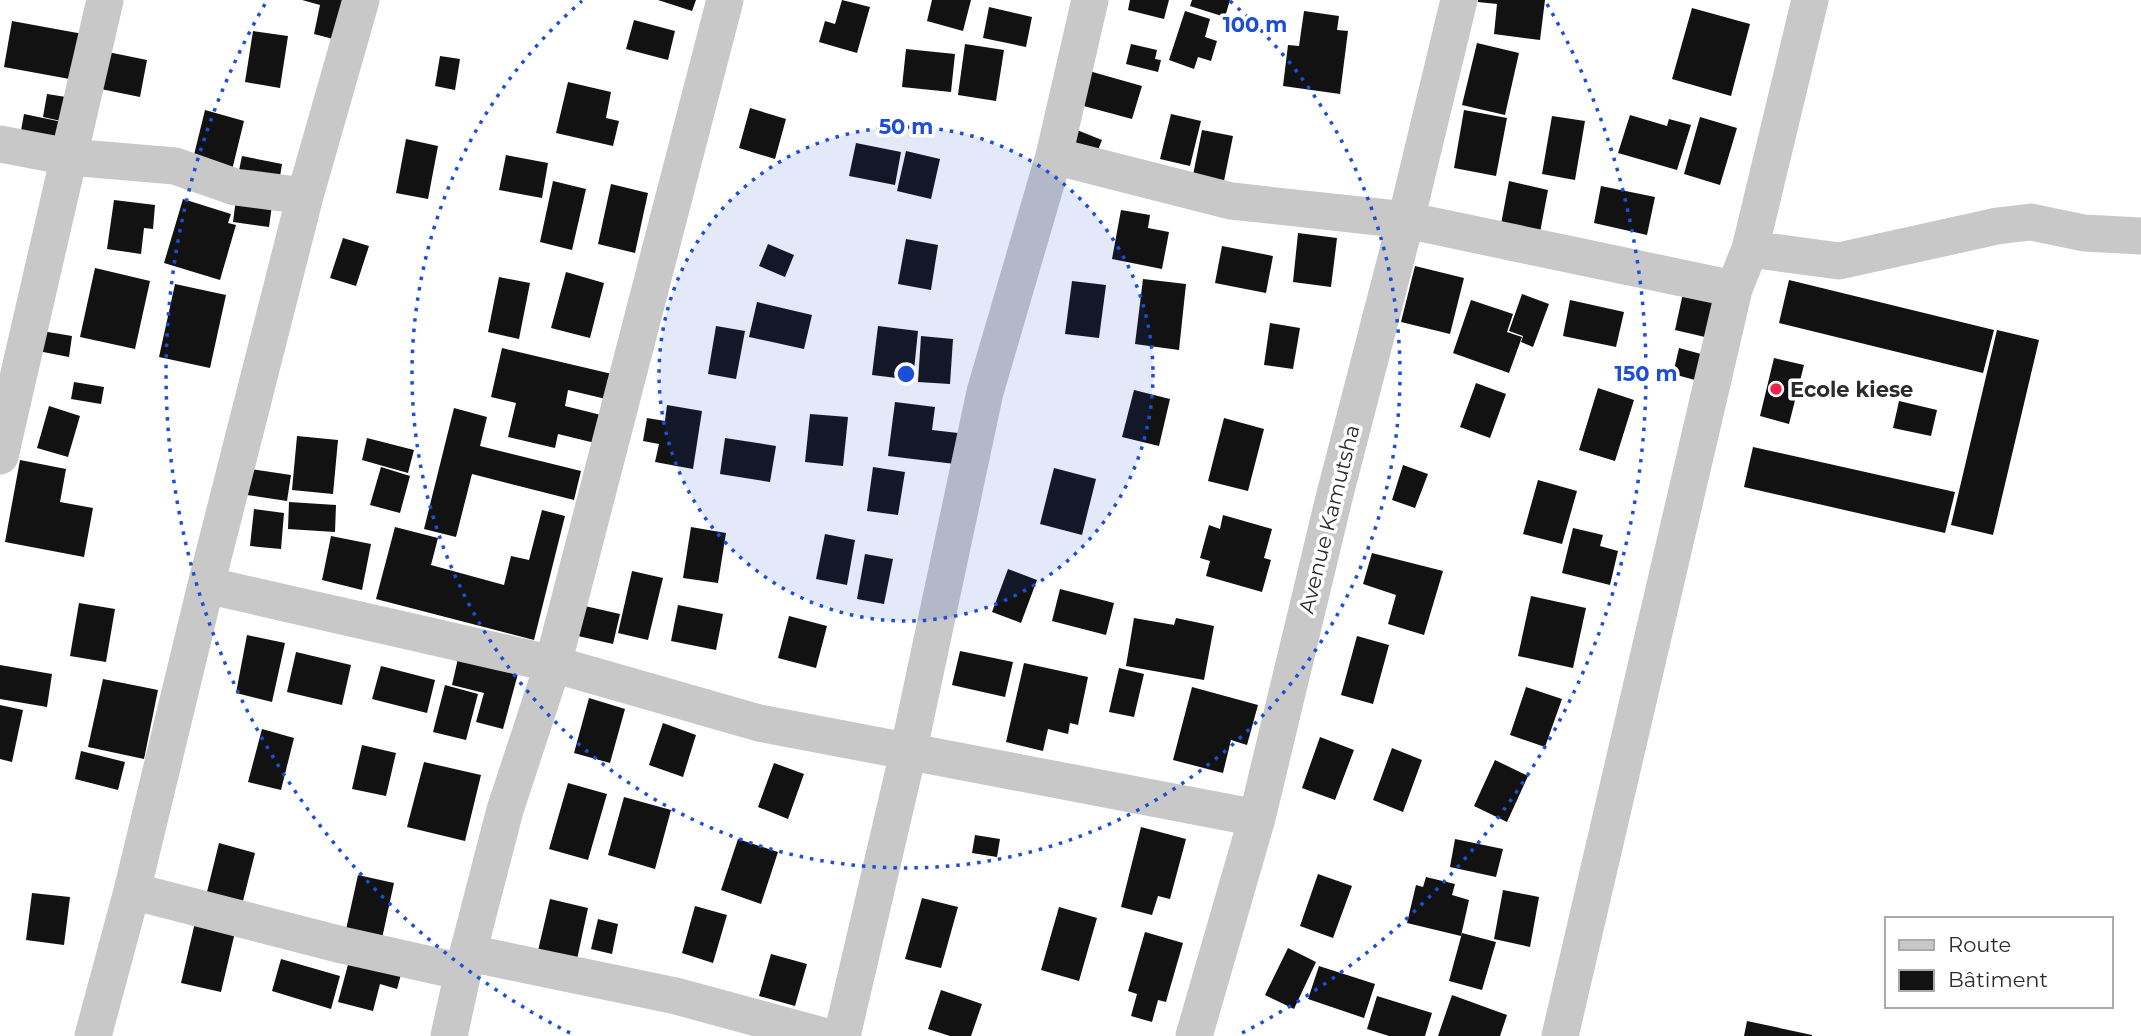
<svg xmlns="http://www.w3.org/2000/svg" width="2141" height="1036" font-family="Montserrat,sans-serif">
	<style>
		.building { fill: #121212 }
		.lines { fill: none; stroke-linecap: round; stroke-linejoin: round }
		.street { stroke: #c8c8c8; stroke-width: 37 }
		.ring { fill: none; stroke: #1d4ed8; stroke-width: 3.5; stroke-dasharray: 3.5 7 }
		.poi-dot { fill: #ee224a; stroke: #fff; stroke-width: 2.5 }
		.labels { text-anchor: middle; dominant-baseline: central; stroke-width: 7; stroke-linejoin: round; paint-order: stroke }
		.poi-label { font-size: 21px; font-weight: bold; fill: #2b2b2b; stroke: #fff; text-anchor: start }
		.street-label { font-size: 21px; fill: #2b2b2b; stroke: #fff }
		.centre { fill: #1d4ed8; stroke: #fff; stroke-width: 3.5 }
		.ring-label { font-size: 21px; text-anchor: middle; font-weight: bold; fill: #1d4ed8; stroke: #fff; stroke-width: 7; stroke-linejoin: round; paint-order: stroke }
	</style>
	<rect width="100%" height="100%" fill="#fff"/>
	<!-- building -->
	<path class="building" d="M302,0H350L341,41L314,34L320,5Z
		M658,0H696L692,11Z
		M842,0L870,7L857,53L819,42L825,21L835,24Z
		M932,0H971L963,31L927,21Z
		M1130,0H1169L1164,19L1128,10Z
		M1192,0H1230L1225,17L1190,6Z
		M1478,0H1545L1540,40L1494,34L1497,4L1478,2Z
		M989,7L1032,17L1026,47L983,38Z
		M1692,8L1750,24L1731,96L1672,79Z
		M1185,11L1210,19L1205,37L1217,41L1211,61L1198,57L1194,69L1169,60Z
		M1304,11L1339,16L1337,30L1348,31L1340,94L1283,86L1288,45L1299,46Z
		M634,20L675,31L668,60L626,49Z
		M12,21L83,34L75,80L4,67Z
		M253,31L288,36L280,88L245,82Z
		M1477,43L1519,53L1505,115L1462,105Z
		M965,44L1004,50L996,101L958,95Z
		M1131,44L1157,50L1155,59L1161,60L1158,72L1126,64Z
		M906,49L955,54L951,92L902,87Z
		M98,50L147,60L140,97L91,87Z
		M440,56L460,59L455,90L435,86Z
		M1089,71L1142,86L1132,119L1080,105Z
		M568,82L611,92L606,118L619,121L613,146L556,133Z
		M47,94L66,97L61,121L43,117Z
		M750,108L786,119L775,159L739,148Z
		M205,110L244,121L232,170L193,159Z
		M1464,110L1507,118L1496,176L1454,168Z
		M24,114L67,123L62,145L20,136Z
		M1171,114L1201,121L1190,166L1160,159Z
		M1630,115L1667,126L1669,119L1691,125L1677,170L1618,153Z
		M1552,116L1585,121L1575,180L1542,174Z
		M1700,117L1737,128L1720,185L1684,174Z
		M1072,128L1102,140L1094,160L1065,148Z
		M1202,130L1233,136L1223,186L1192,180Z
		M406,139L438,146L428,199L396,193Z
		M856,143L901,152L895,185L849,176Z
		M906,151L940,159L931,199L897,191Z
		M506,155L548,163L542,198L499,190Z
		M242,156L282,164L278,189L237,180Z
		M553,181L586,189L572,250L540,242Z
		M1509,181L1548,190L1538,243L1499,235Z
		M611,184L648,193L635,253L598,244Z
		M1601,186L1655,197L1647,235L1594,223Z
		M183,199L231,214L228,223L236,225L220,280L164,263Z
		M236,199L272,205L269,227L233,222Z
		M114,200L155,205L153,229L144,228L141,254L107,249Z
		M1121,210L1150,215L1148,228L1169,232L1162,269L1112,259Z
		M1298,233L1337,238L1331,287L1293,282Z
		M343,238L369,246L356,286L330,278Z
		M906,239L938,245L931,290L898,284Z
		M768,244L794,255L785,277L759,266Z
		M1222,246L1273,256L1266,293L1215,283Z
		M1415,266L1464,278L1450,334L1401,322Z
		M95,268L150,281L135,349L80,337Z
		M566,272L604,283L590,338L551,328Z
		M499,277L530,283L519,339L488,332Z
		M1143,279L1186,284L1179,350L1135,344Z
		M1789,280L1994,330L1983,373L1779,323Z
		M1072,281L1106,285L1099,338L1065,334Z
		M175,284L226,295L210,368L159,357Z
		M1683,293L1714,301L1705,337L1675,330Z
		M1522,294L1549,304L1533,347L1521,342L1523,336L1509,331Z
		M1471,300L1513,314L1507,332L1522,337L1509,373L1453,353Z
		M1570,300L1624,312L1616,347L1563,336Z
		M757,302L812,315L804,349L749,337Z
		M1270,323L1300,328L1293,369L1264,365Z
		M716,326L745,331L736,379L708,374Z
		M878,326L918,331L913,380L872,375Z
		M1997,330L2039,340L1993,535L1951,525Z
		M42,331L72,336L69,357L38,351Z
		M921,336L953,339L950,384L918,382Z
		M502,348L612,374L606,399L568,390L565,406L601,415L595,443L558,434L555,448L508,437L516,403L491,397Z
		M1679,348L1701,354L1695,380L1673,374Z
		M1774,358L1804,365L1789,424L1760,416Z
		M74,382L104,387L101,404L71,399Z
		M1476,383L1506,394L1490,438L1460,427Z
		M1598,388L1634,400L1615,461L1579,450Z
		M1134,390L1170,399L1159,446L1122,437Z
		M1899,401L1937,410L1931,436L1893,428Z
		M895,402L935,407L932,430L958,433L955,464L888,456Z
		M667,405L702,411L693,469L655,462L659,444L643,441L647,418L665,421Z
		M49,406L80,416L68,457L37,448Z
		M454,408L487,417L480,446L581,471L574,500L472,474L456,537L424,529Z
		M810,414L848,417L843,466L805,462Z
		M1224,418L1264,429L1248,491L1208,481Z
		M297,436L338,440L333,494L292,490Z
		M367,438L414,450L408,473L362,460Z
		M725,438L776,446L770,482L720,474Z
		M1753,447L1955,492L1945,533L1744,487Z
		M20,460L66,469L60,502L93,508L84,557L5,542Z
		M1403,465L1428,474L1415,508L1392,500Z
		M381,467L410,476L400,513L370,505Z
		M873,467L905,472L898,515L867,511Z
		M1054,468L1096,479L1082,535L1040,524Z
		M250,469L291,475L287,501L247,495Z
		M1538,480L1577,491L1562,544L1523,534Z
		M289,502L336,505L335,532L288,529Z
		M254,509L284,513L281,549L250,546Z
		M542,510L565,516L534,640L376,599L395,527L438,538L431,565L504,585L511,556L529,560Z
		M1223,515L1272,529L1264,558L1271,560L1262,592L1206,576L1210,561L1200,558L1209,525L1220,529Z
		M691,527L726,533L718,583L683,578Z
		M1573,528L1603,535L1600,546L1618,551L1610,585L1562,573Z
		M825,534L855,540L847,585L816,579Z
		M331,536L371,544L362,590L322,580Z
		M1372,553L1443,571L1424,635L1388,624L1396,595L1363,584Z
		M865,554L893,559L884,604L857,599Z
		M1008,569L1037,580L1021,623L992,612Z
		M632,571L663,578L648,640L618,633Z
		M1060,589L1114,603L1106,635L1052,621Z
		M1531,596L1586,608L1573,668L1518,656Z
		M79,603L115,609L106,662L70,656Z
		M678,605L723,614L716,650L671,641Z
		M585,606L620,614L613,644L578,636Z
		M789,616L827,626L816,668L778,658Z
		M1134,618L1174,625L1176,618L1214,626L1204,680L1126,666Z
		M247,635L285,643L272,702L236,693Z
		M1357,636L1389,645L1373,704L1341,695Z
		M960,651L1013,662L1005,697L952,685Z
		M296,652L351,665L342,705L287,692Z
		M459,654L519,670L503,729L476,722L484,693L452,685Z
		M1024,663L1088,677L1078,725L1070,723L1068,734L1048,729L1043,751L1006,742Z
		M0,665L52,674L47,707L0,699Z
		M381,666L435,680L427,713L372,699Z
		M1119,668L1144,674L1134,717L1109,712Z
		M103,679L158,690L144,759L88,747Z
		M445,685L478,694L466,740L433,732Z
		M1192,687L1258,705L1247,745L1231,740L1223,773L1173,760Z
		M1526,687L1562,699L1545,747L1510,735Z
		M589,698L625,709L610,763L574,753Z
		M0,705L23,710L12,762L0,759Z
		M663,723L696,735L683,777L649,765Z
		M262,729L294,738L281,790L248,782Z
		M1320,737L1354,750L1335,800L1302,788Z
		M362,745L396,753L386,796L352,789Z
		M1392,748L1422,760L1403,812L1373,800Z
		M81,751L125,762L118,790L75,779Z
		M1495,760L1528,776L1507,822L1474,806Z
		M424,762L481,775L465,841L407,827Z
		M774,763L804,774L788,819L758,807Z
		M568,783L607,794L588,860L549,849Z
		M624,797L671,810L655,869L608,855Z
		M1141,827L1186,839L1170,899L1158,896L1152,915L1121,907Z
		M975,835L1000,839L997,857L972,853Z
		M738,839L778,852L761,904L721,890Z
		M1455,839L1503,849L1496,877L1450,867Z
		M219,843L255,853L242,905L206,896Z
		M1318,874L1352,886L1333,938L1300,926Z
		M358,875L394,883L381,943L345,934Z
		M1426,877L1455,884L1452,895L1469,900L1461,936L1407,923L1416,885L1423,887Z
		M1503,890L1539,897L1530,947L1494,939Z
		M32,893L70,897L64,945L26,940Z
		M922,898L958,907L941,968L905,959Z
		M550,899L588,908L576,964L537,955Z
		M695,906L727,915L713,963L682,953Z
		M1059,907L1097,918L1079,981L1041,970Z
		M196,918L236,928L221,992L181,983Z
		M598,919L618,924L612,954L591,949Z
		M1145,932L1183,943L1166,1002L1158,1000L1152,1022L1131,1016L1137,994L1128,991Z
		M1462,933L1496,942L1482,990L1449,981Z
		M1288,948L1316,962L1294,1009L1265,995Z
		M771,954L807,964L795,1006L759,996Z
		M350,957L402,971L397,989L380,984L373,1011L338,1002Z
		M281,959L340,976L331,1009L272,991Z
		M1319,966L1375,984L1364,1018L1308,999Z
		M941,990L982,1004L971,1036H950L928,1029Z
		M1452,995L1507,1015L1500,1036H1438Z
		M1377,996L1432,1013L1425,1036H1389L1367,1029Z
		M1747,1021L1812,1035V1036H1744Z"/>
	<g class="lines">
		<!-- street -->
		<path class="street" d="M0,144L69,157L175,166L235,187L305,196
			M1054,156L1231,201L1406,220L1734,289
			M1750,249L1839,261L1997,226L2031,222L2084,233L2141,236
			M0,456L105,0
			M206,585L553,664L759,723L1257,818
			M132,891L342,945L463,972
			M469,953L676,996L823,1036
			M93,1036L132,891L206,585L305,196L361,0
			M449,1036L463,972L505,810L553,664L725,0
			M842,1036L908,753L985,392L1054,156L1090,0
			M1194,1036L1257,818L1334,498L1406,220L1459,0
			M1560,1036L1734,289L1750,249L1810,0"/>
	</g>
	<!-- distance rings -->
	<circle cx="906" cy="374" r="247" fill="#1d4ed8" fill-opacity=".12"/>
	<g class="ring">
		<circle cx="906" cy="374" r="247"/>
		<path d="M1230 1A494 494 0 1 1 582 1"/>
		<path d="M570 1033A740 740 0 0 1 265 4M1547 4A740 740 0 0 1 1242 1033"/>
	</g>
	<!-- markers -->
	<circle class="poi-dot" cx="1776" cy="389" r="7"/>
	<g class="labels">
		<!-- poi labels -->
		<g class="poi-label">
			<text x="1790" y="389">Ecole kiese</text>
		</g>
		<!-- street labels -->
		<g class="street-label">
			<text transform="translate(1329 519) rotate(-76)">Avenue Kamutsha</text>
		</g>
	</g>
	<circle cx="906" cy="374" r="10" class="centre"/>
	<g class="ring-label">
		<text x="1255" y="32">100 m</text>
		<text x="906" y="134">50 m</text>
		<text x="1646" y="381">150 m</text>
	</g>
	<!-- legend -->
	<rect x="1885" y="917" width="228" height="91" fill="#ffffff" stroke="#aaaaaa" stroke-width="2"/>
	<rect x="1899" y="940" width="35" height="10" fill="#c8c8c8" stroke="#aaaaaa" stroke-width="2"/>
	<text x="1948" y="952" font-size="21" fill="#2b2b2b">Route</text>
	<rect x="1899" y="970" width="35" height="21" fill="#121212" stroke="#aaaaaa" stroke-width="2"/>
	<text x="1948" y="987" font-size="21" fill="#2b2b2b">Bâtiment</text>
</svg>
